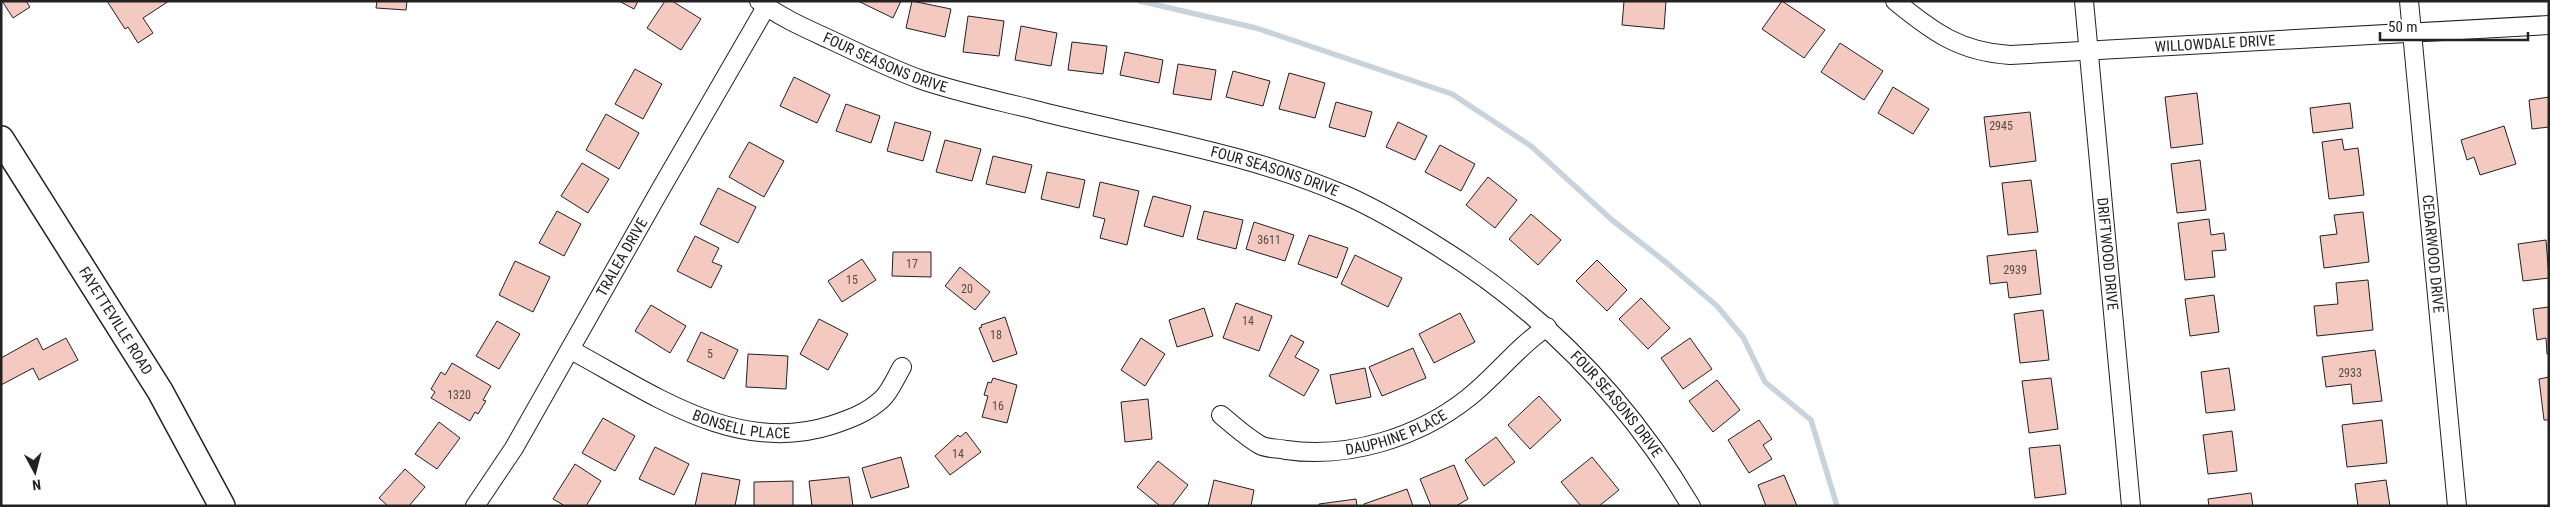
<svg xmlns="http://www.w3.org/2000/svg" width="2550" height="507" font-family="'Roboto Condensed',sans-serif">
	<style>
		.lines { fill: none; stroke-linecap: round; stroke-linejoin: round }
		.stream { stroke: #c7d3dd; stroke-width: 5.5 }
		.building { fill: #f3c9c0; stroke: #222 }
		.street-casing { stroke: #222; stroke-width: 20 }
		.secondary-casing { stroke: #222; stroke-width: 28 }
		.street { stroke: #fff; stroke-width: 18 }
		.secondary { stroke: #fff; stroke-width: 25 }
		.labels { text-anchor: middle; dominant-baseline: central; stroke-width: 4; stroke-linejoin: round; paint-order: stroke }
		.number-label { font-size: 12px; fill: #564c4a }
		.street-label { font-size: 15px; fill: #222; stroke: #fff }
	</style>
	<rect width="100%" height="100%" fill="#fff"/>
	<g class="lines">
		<!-- stream -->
		<path class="stream" d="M1140,1L1256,28L1452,94L1531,146L1612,220L1668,264L1717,306L1743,337L1765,382L1811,420L1837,506"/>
	</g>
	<!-- building -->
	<path class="building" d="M2,1H26L30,7L13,18Z
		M107,1H169L143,18L153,33L138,43L128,27L125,29Z
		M377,1H407L406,10L376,8Z
		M619,1H638L634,9Z
		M665,1H672L701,19L681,50L647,28Z
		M858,1H901L893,18Z
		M912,1L951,9L945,37L906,28Z
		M1624,1H1666L1664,29L1622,25Z
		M1782,1L1825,30L1804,58L1762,29Z
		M968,16L1004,21L999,56L963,52Z
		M1021,26L1057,33L1051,66L1015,60Z
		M1072,42L1107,46L1103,74L1068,70Z
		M1840,43L1883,71L1864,100L1821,72Z
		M1125,52L1163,60L1159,83L1120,75Z
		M1178,64L1216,70L1211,100L1173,94Z
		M635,69L662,84L643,119L615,104Z
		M1233,71L1270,81L1263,106L1226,97Z
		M1289,73L1325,83L1315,118L1279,109Z
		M794,77L830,95L817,123L780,106Z
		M1893,87L1929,109L1913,134L1878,113Z
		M2197,93L2203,144L2171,148L2165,97Z
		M2549,97V127L2532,129L2529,100Z
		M1336,102L1372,112L1365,137L1329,127Z
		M2350,103L2353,128L2313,133L2310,108Z
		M846,104L880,116L871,143L836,131Z
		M2030,112L2036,161L1990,167L1984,117Z
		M606,114L639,133L619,169L586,150Z
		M895,122L931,132L923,161L887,151Z
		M1398,122L1427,136L1415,160L1386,147Z
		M2504,126L2516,164L2480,175L2474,157L2467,160L2461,140Z
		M2342,139L2344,150L2358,148L2364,195L2329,199L2322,142Z
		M945,140L981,149L972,181L936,172Z
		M749,142L784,161L764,197L729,177Z
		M1440,145L1475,164L1461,191L1425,172Z
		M993,156L1032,165L1025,193L986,184Z
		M2200,160L2206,210L2177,213L2171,164Z
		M582,163L609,179L588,213L561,196Z
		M1047,172L1085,180L1079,208L1041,199Z
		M1488,177L1517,200L1495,228L1466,205Z
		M2031,180L2038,232L2008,235L2002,183Z
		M1100,182L1139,191L1127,245L1100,238L1105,219L1093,216Z
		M718,188L756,207L738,243L700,224Z
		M1153,196L1191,206L1183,237L1144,226Z
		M557,211L581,224L564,256L539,243Z
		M1204,211L1243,220L1236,249L1197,239Z
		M2363,212L2369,262L2324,268L2320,236L2337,234L2334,215Z
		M1531,214L1561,240L1538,265L1509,239Z
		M2209,219L2211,235L2224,233L2226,250L2212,251L2215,277L2185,280L2178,223Z
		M1254,222L1294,235L1285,261L1246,249Z
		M1309,235L1348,248L1337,278L1298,264Z
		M695,236L719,248L712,262L722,266L711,288L677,271Z
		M2546,240L2549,278L2523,281L2518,244Z
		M2036,250L2041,294L2009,298L2007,282L1990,284L1987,256Z
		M893,252H931V277L892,276Z
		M1355,255L1402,278L1388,307L1341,284Z
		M862,259L876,280L842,302L828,281Z
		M1597,260L1627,290L1607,311L1576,281Z
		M515,261L550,277L533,312L499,295Z
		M960,267L990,292L975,310L945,286Z
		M2368,280L2373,330L2317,336L2314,306L2338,304L2336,283Z
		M2214,295L2219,332L2190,336L2185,299Z
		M1641,298L1670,328L1648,349L1619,319Z
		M1236,303L1272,316L1259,351L1223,338Z
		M651,305L686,326L670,353L635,331Z
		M2549,307V354H2547L2546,338L2537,340L2533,309Z
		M1204,308L1213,336L1177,347L1169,320Z
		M2043,310L2049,360L2020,363L2014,314Z
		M1460,313L1475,342L1434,363L1419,334Z
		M1005,317L1017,354L993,362L979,328L982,327L981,325Z
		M819,319L848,334L828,370L800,354Z
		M497,321L520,334L499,369L476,356Z
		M701,332L738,350L724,379L687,361Z
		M1291,335L1304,342L1295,357L1319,370L1304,396L1269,376Z
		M37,338L43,350L66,338L78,360L39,380L33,368L1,385V358Z
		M1141,338L1165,354L1145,386L1121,370Z
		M1690,338L1712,369L1683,389L1661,358Z
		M1413,348L1426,378L1382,396L1369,367Z
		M2375,350L2382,401L2353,404L2351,384L2326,387L2322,357Z
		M748,354L788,356L786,389L746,387Z
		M452,363L491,386L483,400L486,401L478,414L475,412L470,421L431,398L435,392L431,389L441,372L445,375Z
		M1365,368L1371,397L1336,404L1330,375Z
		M2229,368L2235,410L2206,413L2201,372Z
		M2549,377V420H2544L2539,379Z
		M993,378L1017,385L1007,423L982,417L988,396L984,395L988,382L991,383Z
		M2051,378L2058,429L2029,433L2022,381Z
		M1717,380L1740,410L1713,432L1689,401Z
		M1539,396L1561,420L1530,449L1508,425Z
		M1148,399L1152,439L1125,442L1121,402Z
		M603,418L635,436L615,471L582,453Z
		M1759,420L1772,439L1763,445L1772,459L1749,473L1728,440Z
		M2382,420L2387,463L2347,467L2342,425Z
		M439,422L460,438L437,469L415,454Z
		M2232,431L2237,471L2208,474L2203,435Z
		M966,432L981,452L950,475L935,456L958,435L960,437Z
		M1496,437L1515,462L1484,486L1465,460Z
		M2060,445L2066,494L2035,498L2029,448Z
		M655,447L689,464L674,495L639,479Z
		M901,457L909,487L871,498L862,468Z
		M1592,457L1619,490L1599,506H1581L1561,482Z
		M1158,461L1188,485L1172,506H1160L1137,487Z
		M575,464L601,481L586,506H565L553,499Z
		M1454,465L1468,499L1456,506H1431L1420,479Z
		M405,469L425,487L409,506H388L379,498Z
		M702,473L740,480L735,506H695Z
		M1784,475L1797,506H1766L1758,485Z
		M849,477L853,506H812L809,481Z
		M1214,480L1254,490L1251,506H1208Z
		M2386,480L2390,506H2358L2355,484Z
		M793,481V506H754V482Z
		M1407,489L1413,506H1365L1364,504Z
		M2251,493L2253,506H2209L2208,499Z
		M1356,499L1357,506H1319V504Z"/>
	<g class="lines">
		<defs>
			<g id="street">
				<path id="s1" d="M759,1C781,18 807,29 831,40C861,54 891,69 922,80C960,93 1000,101 1039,111C1141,137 1248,153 1345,195C1377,209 1407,227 1437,246C1543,312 1627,398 1691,506"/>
				<path id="s2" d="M1895,1C1933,32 1960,52 2010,55L2549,25"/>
				<path id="s3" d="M2084,1L2131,506"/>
				<path id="s4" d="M2409,1L2457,506"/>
				<path id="s5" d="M571,350C651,393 736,456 832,425C850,419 867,413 882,399C890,392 896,377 902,367"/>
				<path id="s6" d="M1221,415C1233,425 1246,437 1260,445C1267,449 1278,448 1286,450C1349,459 1419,437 1468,398C1496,376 1518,346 1547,327"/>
				<path id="s7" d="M475,506L514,448L659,192L766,7"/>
			</g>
			<g id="secondary">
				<path id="s8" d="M1,139L160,391L222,506"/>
			</g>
		</defs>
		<!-- street casing -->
		<use href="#street" class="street-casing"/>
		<!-- secondary casing -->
		<use href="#secondary" class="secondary-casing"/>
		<!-- street -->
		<use href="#street" class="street"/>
		<!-- secondary -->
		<use href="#secondary" class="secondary"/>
	</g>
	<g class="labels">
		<!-- number labels -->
		<g class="number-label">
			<text x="2001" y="126">2945</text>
			<text x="1269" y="240">3611</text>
			<text x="912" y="264">17</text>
			<text x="2015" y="270">2939</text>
			<text x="852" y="280">15</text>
			<text x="967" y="289">20</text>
			<text x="1248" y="321">14</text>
			<text x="996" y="335">18</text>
			<text x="710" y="354">5</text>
			<text x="2350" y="373">2933</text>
			<text x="459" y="395">1320</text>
			<text x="998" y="406">16</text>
			<text x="958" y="454">14</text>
		</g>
		<!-- street labels -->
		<g class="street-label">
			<text stroke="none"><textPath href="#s2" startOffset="335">WILLOWDALE DRIVE</textPath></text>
			<text stroke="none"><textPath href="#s1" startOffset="141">FOUR SEASONS DRIVE</textPath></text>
			<text stroke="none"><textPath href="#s1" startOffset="546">FOUR SEASONS DRIVE</textPath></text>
			<text stroke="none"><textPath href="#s3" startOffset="254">DRIFTWOOD DRIVE</textPath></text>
			<text stroke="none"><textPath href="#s4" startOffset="254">CEDARWOOD DRIVE</textPath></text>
			<text stroke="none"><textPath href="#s7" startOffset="289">TRALEA DRIVE</textPath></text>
			<text stroke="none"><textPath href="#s8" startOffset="215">FAYETTEVILLE ROAD</textPath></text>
			<text stroke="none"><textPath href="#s1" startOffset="966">FOUR SEASONS DRIVE</textPath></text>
			<text stroke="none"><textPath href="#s5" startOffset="188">BONSELL PLACE</textPath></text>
			<text stroke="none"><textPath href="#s6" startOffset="189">DAUPHINE PLACE</textPath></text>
		</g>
	</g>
	<!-- border -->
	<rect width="2550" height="507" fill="none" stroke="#222222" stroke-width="5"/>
	<!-- north arrow -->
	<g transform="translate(35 472) rotate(173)" stroke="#ffffff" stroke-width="4" paint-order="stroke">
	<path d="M0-4L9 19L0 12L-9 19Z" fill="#222222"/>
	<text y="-8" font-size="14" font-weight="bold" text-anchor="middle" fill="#222222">N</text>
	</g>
	<!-- scale -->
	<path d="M2380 32v8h148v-8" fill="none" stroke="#222222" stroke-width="2.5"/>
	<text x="2388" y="32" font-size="15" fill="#222222" stroke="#ffffff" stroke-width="4" paint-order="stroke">50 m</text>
</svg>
